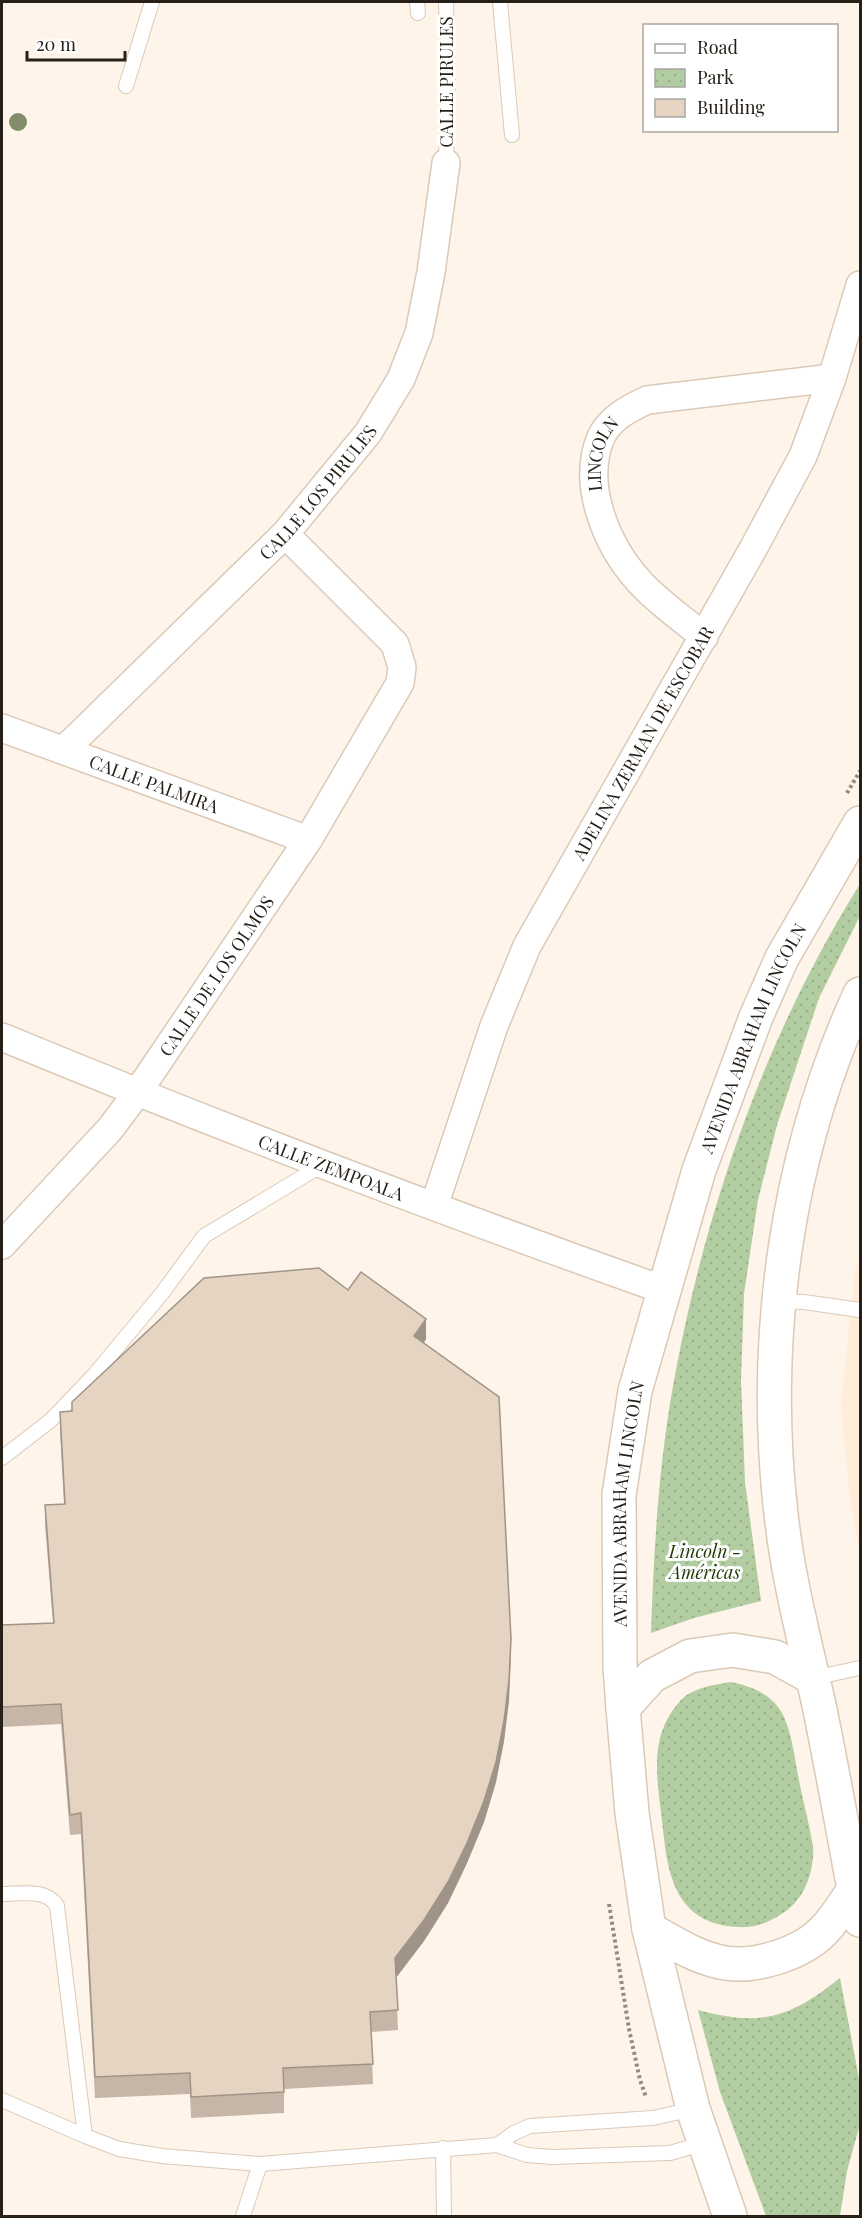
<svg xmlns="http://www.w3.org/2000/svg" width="862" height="2218" font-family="'Playfair Display',serif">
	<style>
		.built { fill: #ffecd9 }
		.park { fill: url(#park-dots) }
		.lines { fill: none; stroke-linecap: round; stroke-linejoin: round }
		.lane-casing { stroke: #dbc9b8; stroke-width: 16 }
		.street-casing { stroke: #dbc9b8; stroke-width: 30 }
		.primary-casing { stroke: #dbc9b8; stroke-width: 36 }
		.path { stroke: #938a81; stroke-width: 4; stroke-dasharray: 3 3; stroke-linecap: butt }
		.lane { stroke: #fff; stroke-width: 14 }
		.street { stroke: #fff; stroke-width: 27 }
		.primary { stroke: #fff; stroke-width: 33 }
		.tree { fill: #838d69 }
		.wall { fill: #c5b6a7 }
		.shaded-wall { fill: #a09488 }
		.building { fill: #e5d4c2; stroke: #a09488; stroke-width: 1.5 }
		.labels { text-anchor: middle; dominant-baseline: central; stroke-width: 6; stroke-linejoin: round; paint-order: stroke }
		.street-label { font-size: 18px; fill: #262019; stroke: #fff }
		.park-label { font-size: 18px; font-style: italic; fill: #1d3800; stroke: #fff }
	</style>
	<defs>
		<pattern id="park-dots" width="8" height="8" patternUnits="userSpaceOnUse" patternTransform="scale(1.5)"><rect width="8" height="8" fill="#b2cda1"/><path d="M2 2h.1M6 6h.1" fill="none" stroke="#99b08a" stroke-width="1.8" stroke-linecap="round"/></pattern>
	</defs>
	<rect width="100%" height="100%" fill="#fff4e9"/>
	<!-- built -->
	<path class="built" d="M860,1252V1556L849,1492L841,1406L854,1279Z"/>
	<!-- park -->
	<path class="park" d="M860,884V916L819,998L777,1125L758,1200L744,1294L741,1380L745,1482L761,1601L694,1618L651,1633C654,1545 659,1457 676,1370C708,1200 768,1031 860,884Z
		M731,1682C749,1686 767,1692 778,1707C792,1725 795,1763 800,1785C804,1806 810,1826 813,1847C814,1855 812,1867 810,1874C803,1899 789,1912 767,1922C754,1928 740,1928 727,1926C671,1917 667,1866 662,1821C657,1777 648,1736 681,1700C694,1687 714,1685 731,1682Z
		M840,1978L860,2084V2124L847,2171L840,2216H766L720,2092L698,2010C761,2027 790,2018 840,1978Z"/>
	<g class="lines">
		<defs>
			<path id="lane" d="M417,2L418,13
				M446,2L448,84L446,163
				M500,2L512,135
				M126,86L152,2
				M778,1301L804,1302L860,1310
				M2,1458L51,1420L95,1374L163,1292L204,1236L324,1164
				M813,1678L860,1668
				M2,1894C20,1894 46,1888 57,1906L85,2136
				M2,2100L85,2136L119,2149L162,2156L260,2164L497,2145L527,2155L552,2157L670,2153L705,2143
				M497,2145L514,2133L530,2126L653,2118L693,2109
				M443,2148L444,2216
				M243,2216L260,2164"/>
			<g id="street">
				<path id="s1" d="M704,637C683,619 656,601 638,580C606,544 581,484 601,437C610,418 630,408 647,400L832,378"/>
				<path id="s2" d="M2,728L308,840"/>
				<path id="s3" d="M64,750L285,534L368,433L401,379L419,333L431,272L446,163"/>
				<path id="s4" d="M2,1037C220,1127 441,1211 664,1290"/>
				<path id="s5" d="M434,1206L494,1026L527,946L753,549L803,456L832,378L860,285"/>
				<path id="s6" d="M2,1245L110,1129L137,1093L308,840L400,683L402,667L395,644L285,534"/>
			</g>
			<g id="primary">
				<path d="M860,994C786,1155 761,1338 781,1514C788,1579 805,1642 819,1705C834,1777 846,1849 860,1920"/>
				<path d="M623,1708L652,1676L690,1656L733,1650L775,1657L813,1678"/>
				<path d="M649,1929C671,1941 692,1955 716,1961C750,1971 804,1954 827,1927C837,1916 845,1902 854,1890"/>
				<path id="s7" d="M730,2216L693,2109L649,1929L632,1813L623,1708L620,1666L619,1495L635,1391L699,1170L756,1017L782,958L860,823"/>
			</g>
		</defs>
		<!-- lane casing -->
		<use href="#lane" class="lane-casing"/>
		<!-- street casing -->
		<use href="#street" class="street-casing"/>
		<!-- primary casing -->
		<use href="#primary" class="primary-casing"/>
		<!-- path -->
		<path class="path" d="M847,793L860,771
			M609,1904L629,2029L640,2080L646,2097"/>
		<!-- lane -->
		<use href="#lane" class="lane"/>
		<!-- street -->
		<use href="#street" class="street"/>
		<!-- primary -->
		<use href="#primary" class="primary"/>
	</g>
	<!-- trees -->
	<circle class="tree" cx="18" cy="122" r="9"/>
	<!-- wall -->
	<path class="wall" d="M348,1290L426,1339L424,1343L511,1659L509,1700L504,1741L496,1782L484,1822L467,1863L448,1903L424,1941L396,1978L398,2030L371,2032L373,2084L284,2089V2113L191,2118L190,2094L95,2098L81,1834L70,1835L61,1724L2,1727V1625L53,1623L45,1525V1505L64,1504L60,1432V1412L72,1411V1402Z"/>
	<!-- shaded-wall -->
	<path class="shaded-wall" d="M426,1319V1339L414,1357V1336Z
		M511,1639L509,1700L504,1741L496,1782L484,1822L467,1863L448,1903L424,1941L395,1979V1958Z"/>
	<!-- building -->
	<path class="building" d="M319,1268L348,1290L361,1272L426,1319L414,1336L499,1397L511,1639L509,1680L504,1721L496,1762L484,1801L467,1843L448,1882L424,1920L395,1958L398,2010L370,2012L373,2064L283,2068L284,2092L191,2097L190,2073L95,2077L81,1813L70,1815L61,1704L2,1707V1625L54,1623L45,1505L65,1504L60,1412L72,1411V1402L204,1278Z"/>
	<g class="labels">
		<!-- street labels -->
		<g class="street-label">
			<text transform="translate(446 82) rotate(-90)">CALLE PIRULES</text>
			<text stroke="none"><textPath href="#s1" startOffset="226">LINCOLN</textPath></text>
			<text stroke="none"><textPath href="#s3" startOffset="362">CALLE LOS PIRULES</textPath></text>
			<text stroke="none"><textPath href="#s5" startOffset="510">ADELINA ZERMAN DE ESCOBAR</textPath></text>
			<text stroke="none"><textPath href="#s2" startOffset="162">CALLE PALMIRA</textPath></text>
			<text stroke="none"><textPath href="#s6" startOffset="345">CALLE DE LOS OLMOS</textPath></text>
			<text stroke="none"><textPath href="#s7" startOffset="1212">AVENIDA ABRAHAM LINCOLN</textPath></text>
			<text stroke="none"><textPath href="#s4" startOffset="354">CALLE ZEMPOALA</textPath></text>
			<text stroke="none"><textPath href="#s7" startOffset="726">AVENIDA ABRAHAM LINCOLN</textPath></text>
		</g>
		<!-- park labels -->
		<g class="park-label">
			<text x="705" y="1551">Lincoln -<tspan x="705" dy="21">Américas</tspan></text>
		</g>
	</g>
	<!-- border -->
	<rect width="862" height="2218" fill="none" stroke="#262019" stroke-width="6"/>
	<!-- legend -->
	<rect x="643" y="24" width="195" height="108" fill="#ffffff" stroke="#a8a6a3" stroke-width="1.5"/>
	<rect x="655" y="44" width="30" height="9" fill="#ffffff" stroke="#a8a6a3" stroke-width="1.5"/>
	<text x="697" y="54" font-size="18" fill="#262019">Road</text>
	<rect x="655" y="69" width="30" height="18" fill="url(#park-dots)" stroke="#a8a6a3" stroke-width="1.5"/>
	<text x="697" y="84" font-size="18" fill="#262019">Park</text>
	<rect x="655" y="99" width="30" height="18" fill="#e5d4c2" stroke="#a8a6a3" stroke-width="1.5"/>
	<text x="697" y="114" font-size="18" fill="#262019">Building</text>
	<!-- scale -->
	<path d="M27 51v9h98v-9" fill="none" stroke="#262019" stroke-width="3"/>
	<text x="36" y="51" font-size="18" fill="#262019" stroke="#ffffff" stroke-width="4.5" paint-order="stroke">20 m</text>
</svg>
